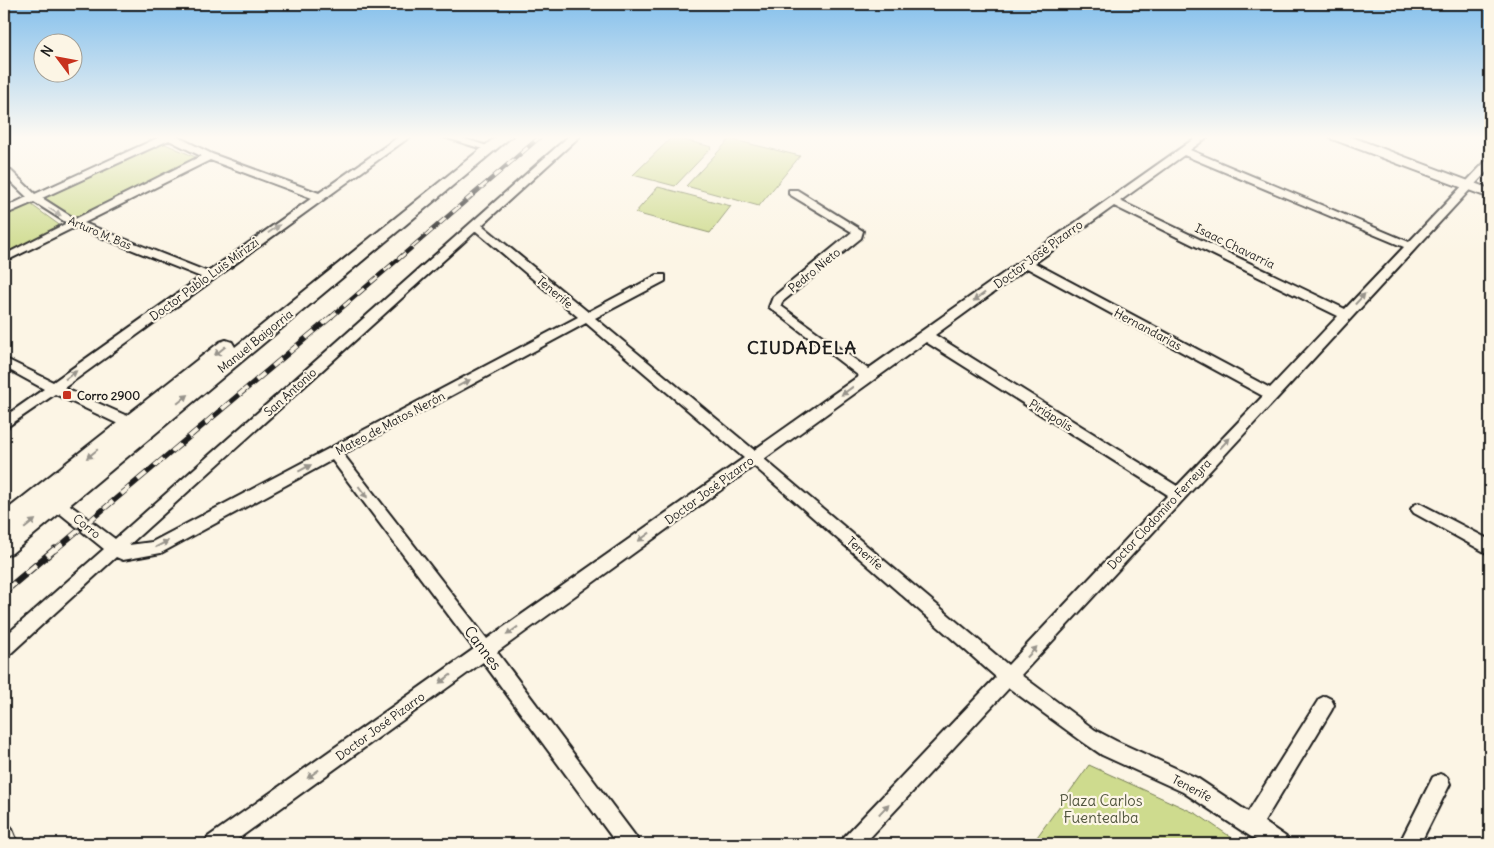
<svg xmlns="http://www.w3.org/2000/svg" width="1494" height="848" font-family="Delius,sans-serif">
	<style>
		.green { fill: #cedb8e; stroke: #757c55 }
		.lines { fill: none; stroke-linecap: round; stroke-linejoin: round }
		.street-casing { stroke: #1c1c1c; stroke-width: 4 }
		.secondary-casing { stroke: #1c1c1c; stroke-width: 4 }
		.street { fill: #fcf5e5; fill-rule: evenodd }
		.secondary { fill: #fcf5e5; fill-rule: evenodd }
		.rail-far2-casing { stroke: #1c1c1c; stroke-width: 4.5 }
		.rail-far1-casing { stroke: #1c1c1c; stroke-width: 5.5 }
		.rail-casing { stroke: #1c1c1c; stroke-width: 7 }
		.rail-far2 { stroke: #fcf5e5; stroke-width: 3; stroke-dasharray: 9; stroke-linecap: butt }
		.rail-far1 { stroke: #fcf5e5; stroke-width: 4; stroke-dasharray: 11; stroke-linecap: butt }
		.rail { stroke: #fcf5e5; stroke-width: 5; stroke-dasharray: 14; stroke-linecap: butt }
		.oneway { fill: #97938b }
		.poi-dot { fill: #c8321e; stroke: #fcf5e5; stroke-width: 2 }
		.labels { text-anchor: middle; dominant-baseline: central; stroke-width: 4.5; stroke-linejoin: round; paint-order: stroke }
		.far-street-label { font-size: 11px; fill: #1c1c1c; stroke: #fcf5e5 }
		.street-label { font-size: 12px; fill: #1c1c1c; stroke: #fcf5e5 }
		.poi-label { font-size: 12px; font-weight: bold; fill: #1c1c1c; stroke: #fcf5e5; text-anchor: start }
		.near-street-label { font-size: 15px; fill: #1c1c1c; stroke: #fcf5e5 }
		.near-park-label { font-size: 15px; fill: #51553e; stroke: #fcf5e5 }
		.district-label { font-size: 18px; font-weight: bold; letter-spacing: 1px; fill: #1c1c1c; stroke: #fcf5e5 }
	</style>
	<rect width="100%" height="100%" fill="#fcf5e5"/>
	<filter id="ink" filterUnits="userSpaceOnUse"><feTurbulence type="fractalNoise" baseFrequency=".02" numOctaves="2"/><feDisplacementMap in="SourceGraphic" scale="10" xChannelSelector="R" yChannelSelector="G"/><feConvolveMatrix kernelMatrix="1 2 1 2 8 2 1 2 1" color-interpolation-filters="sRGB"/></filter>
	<g filter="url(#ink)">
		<!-- green -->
		<path class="green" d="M672,137L712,147L675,186L633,175Z
			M730,139L800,156L759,206L686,186Z
			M163,143L200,159L77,220L44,197Z
			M658,187L731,206L710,233L635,213Z
			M29,203L62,227L4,256V215Z
			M1089,765L1197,814L1241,844H1032Z"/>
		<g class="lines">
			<defs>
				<path id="street" d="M162,136H176L212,154L319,193L400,136H411L64,388L143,423L145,427L143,431H133L55,394L4,429V417L44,389L4,367V358L53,382L201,277L75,227L4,262V255L67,223L34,202L4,215V208L27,197L4,175V167L8,168L35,194ZM169,140L201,156L75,219L42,198ZM210,160L312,198L208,272L84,223Z
					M441,136H455L494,148L489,151Z
					M569,136H580L482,225L588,312L657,275H665V281L595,318L754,450L859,376L769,307L773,297L852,232L789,194V190H797L863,231L861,238L782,302L781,306L868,369L1198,136H1209L1190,150L1409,242L1487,160L1490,159V168L1021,675L1095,730L1116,741L1197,778L1248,812L1319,699L1325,696L1331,699L1334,705L1331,711L1264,822L1286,837L1289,844H1262L1183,792L1102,755L1083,742L1009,688L864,844H841L844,837L996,677L754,466L497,652L636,837L639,844H617L483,662L231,844H205L208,837L474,649L332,460L161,553L123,560L116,557L10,654L4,656V637L104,549L52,507L50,503L52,499L57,497L62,499L115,539ZM1184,155L1404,247L1345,309L1120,201ZM1114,206L1338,316L1270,388L1035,263ZM476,231L578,317L152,542L129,545ZM1027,268L1263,396L1177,486L935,335ZM586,323L744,458L487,639L343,454ZM926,342L1168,495L1008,665L764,459Z
					M1419,503L1490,540V555L1414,513L1411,509L1414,505Z
					M1440,774L1447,777L1450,784L1420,844H1399L1433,777Z
					M4,824L11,827L18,844H4Z"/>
				<path id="secondary" d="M497,136H512L12,553L4,556V512L220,342L226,340L232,342L235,347Z
					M1330,136H1349L1490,189V198L1332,139Z"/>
			</defs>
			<!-- street casing -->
			<use href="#street" class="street-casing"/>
			<!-- secondary casing -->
			<use href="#secondary" class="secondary-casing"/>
			<!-- street -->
			<use href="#street" class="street"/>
			<!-- secondary -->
			<use href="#secondary" class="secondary"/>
			<defs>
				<path id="rail-far2" d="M330,318L541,136"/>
				<path id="rail-far1" d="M54,551L331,317"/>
				<path id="rail" d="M4,592L55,549"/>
			</defs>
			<!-- rail-far2 casing -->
			<use href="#rail-far2" class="rail-far2-casing"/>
			<!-- rail-far1 casing -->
			<use href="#rail-far1" class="rail-far1-casing"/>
			<!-- rail casing -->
			<use href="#rail" class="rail-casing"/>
			<!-- rail-far2 -->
			<use href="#rail-far2" class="rail-far2"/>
			<!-- rail-far1 -->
			<use href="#rail-far1" class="rail-far1"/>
			<!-- rail -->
			<use href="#rail" class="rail"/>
		</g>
		<!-- one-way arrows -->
		<defs><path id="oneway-solid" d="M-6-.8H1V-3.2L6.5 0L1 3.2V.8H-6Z" transform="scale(1.25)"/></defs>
		<g class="oneway">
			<use href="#oneway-solid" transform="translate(55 212) rotate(32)"/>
			<use href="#oneway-solid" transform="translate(274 229) rotate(-35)"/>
			<use href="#oneway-solid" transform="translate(979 297) rotate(144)"/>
			<use href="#oneway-solid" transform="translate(1360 299) rotate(-47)"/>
			<use href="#oneway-solid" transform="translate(220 351) rotate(141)"/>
			<use href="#oneway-solid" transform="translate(71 375) rotate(-36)"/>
			<use href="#oneway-solid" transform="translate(464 383) rotate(-28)"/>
			<use href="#oneway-solid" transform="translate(847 391) rotate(144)"/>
			<use href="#oneway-solid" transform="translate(183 399) rotate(-39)"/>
			<use href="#oneway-solid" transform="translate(1225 443) rotate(-47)"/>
			<use href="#oneway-solid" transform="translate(92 454) rotate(141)"/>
			<use href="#oneway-solid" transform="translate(305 468) rotate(-28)"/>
			<use href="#oneway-solid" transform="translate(363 492) rotate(53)"/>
			<use href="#oneway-solid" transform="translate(30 524) rotate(-39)"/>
			<use href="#oneway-solid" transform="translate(644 537) rotate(144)"/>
			<use href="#oneway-solid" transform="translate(162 544) rotate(-27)"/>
			<use href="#oneway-solid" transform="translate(512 631) rotate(144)"/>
			<use href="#oneway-solid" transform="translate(1032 652) rotate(-47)"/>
			<use href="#oneway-solid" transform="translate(445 679) rotate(144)"/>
			<use href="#oneway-solid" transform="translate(313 774) rotate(144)"/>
			<use href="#oneway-solid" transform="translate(884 809) rotate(-47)"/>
		</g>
	</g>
	<!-- sky -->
	<linearGradient id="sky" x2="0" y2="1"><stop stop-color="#85c0ec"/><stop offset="0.54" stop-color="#fefaf3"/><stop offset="1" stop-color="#fefaf3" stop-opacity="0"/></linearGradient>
	<rect width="1494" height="254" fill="url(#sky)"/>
	<!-- markers -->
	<rect class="poi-dot" x="62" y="390" width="10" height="10" rx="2.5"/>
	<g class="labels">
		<!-- far-street labels -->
		<g class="far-street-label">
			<text transform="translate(100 233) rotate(23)">Arturo M. Bas</text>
		</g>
		<!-- street labels -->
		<g class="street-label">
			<text transform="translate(1235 246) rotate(26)">Isaac Chavarría</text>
			<text transform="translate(1038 254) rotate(-36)">Doctor José Pizarro</text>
			<text transform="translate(814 270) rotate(-39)">Pedro Nieto</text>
			<text transform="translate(204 279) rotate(-36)">Doctor Pablo Luis Mirizzi</text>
			<text transform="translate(555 292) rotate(40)">Tenerife</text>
			<text transform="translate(1148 329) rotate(28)">Hernandarias</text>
			<text transform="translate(255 341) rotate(-39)">Manuel Baigorria</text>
			<text transform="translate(290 392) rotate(-42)">San Antonio</text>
			<text transform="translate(1051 415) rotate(32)">Piriápolis</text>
			<text transform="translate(390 423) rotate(-28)">Mateo de Matos Nerón</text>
			<text transform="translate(709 490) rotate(-36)">Doctor José Pizarro</text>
			<text transform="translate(1159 514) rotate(-47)">Doctor Clodomiro Ferreyra</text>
			<text transform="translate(87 526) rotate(38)">Corro</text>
			<text transform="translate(865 553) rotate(41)">Tenerife</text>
			<text transform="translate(380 726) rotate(-36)">Doctor José Pizarro</text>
			<text transform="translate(1192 788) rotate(28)">Tenerife</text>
		</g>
		<!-- poi labels -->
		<g class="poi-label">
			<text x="77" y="395">Corro 2900</text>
		</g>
		<!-- near-street labels -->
		<g class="near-street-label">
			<text transform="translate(483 648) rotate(53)">Cannes</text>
		</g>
		<!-- near-park labels -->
		<g class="near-park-label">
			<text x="1101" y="800">Plaza Carlos<tspan x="1101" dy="17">Fuentealba</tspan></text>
		</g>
		<!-- district labels -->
		<g class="district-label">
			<text x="802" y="347">CIUDADELA</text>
		</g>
	</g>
	<!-- margin -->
	<rect width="1494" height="848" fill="none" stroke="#fcf5e5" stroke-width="20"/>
	<rect x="10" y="10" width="1474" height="828" fill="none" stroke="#1c1c1c" stroke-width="2" filter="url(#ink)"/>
	<!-- north arrow -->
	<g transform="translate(58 58) rotate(302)"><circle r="24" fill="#fcf5e5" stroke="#a29e95"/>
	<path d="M0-4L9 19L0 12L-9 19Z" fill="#c8321e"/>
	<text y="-8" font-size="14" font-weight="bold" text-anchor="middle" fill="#1c1c1c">N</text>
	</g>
</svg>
